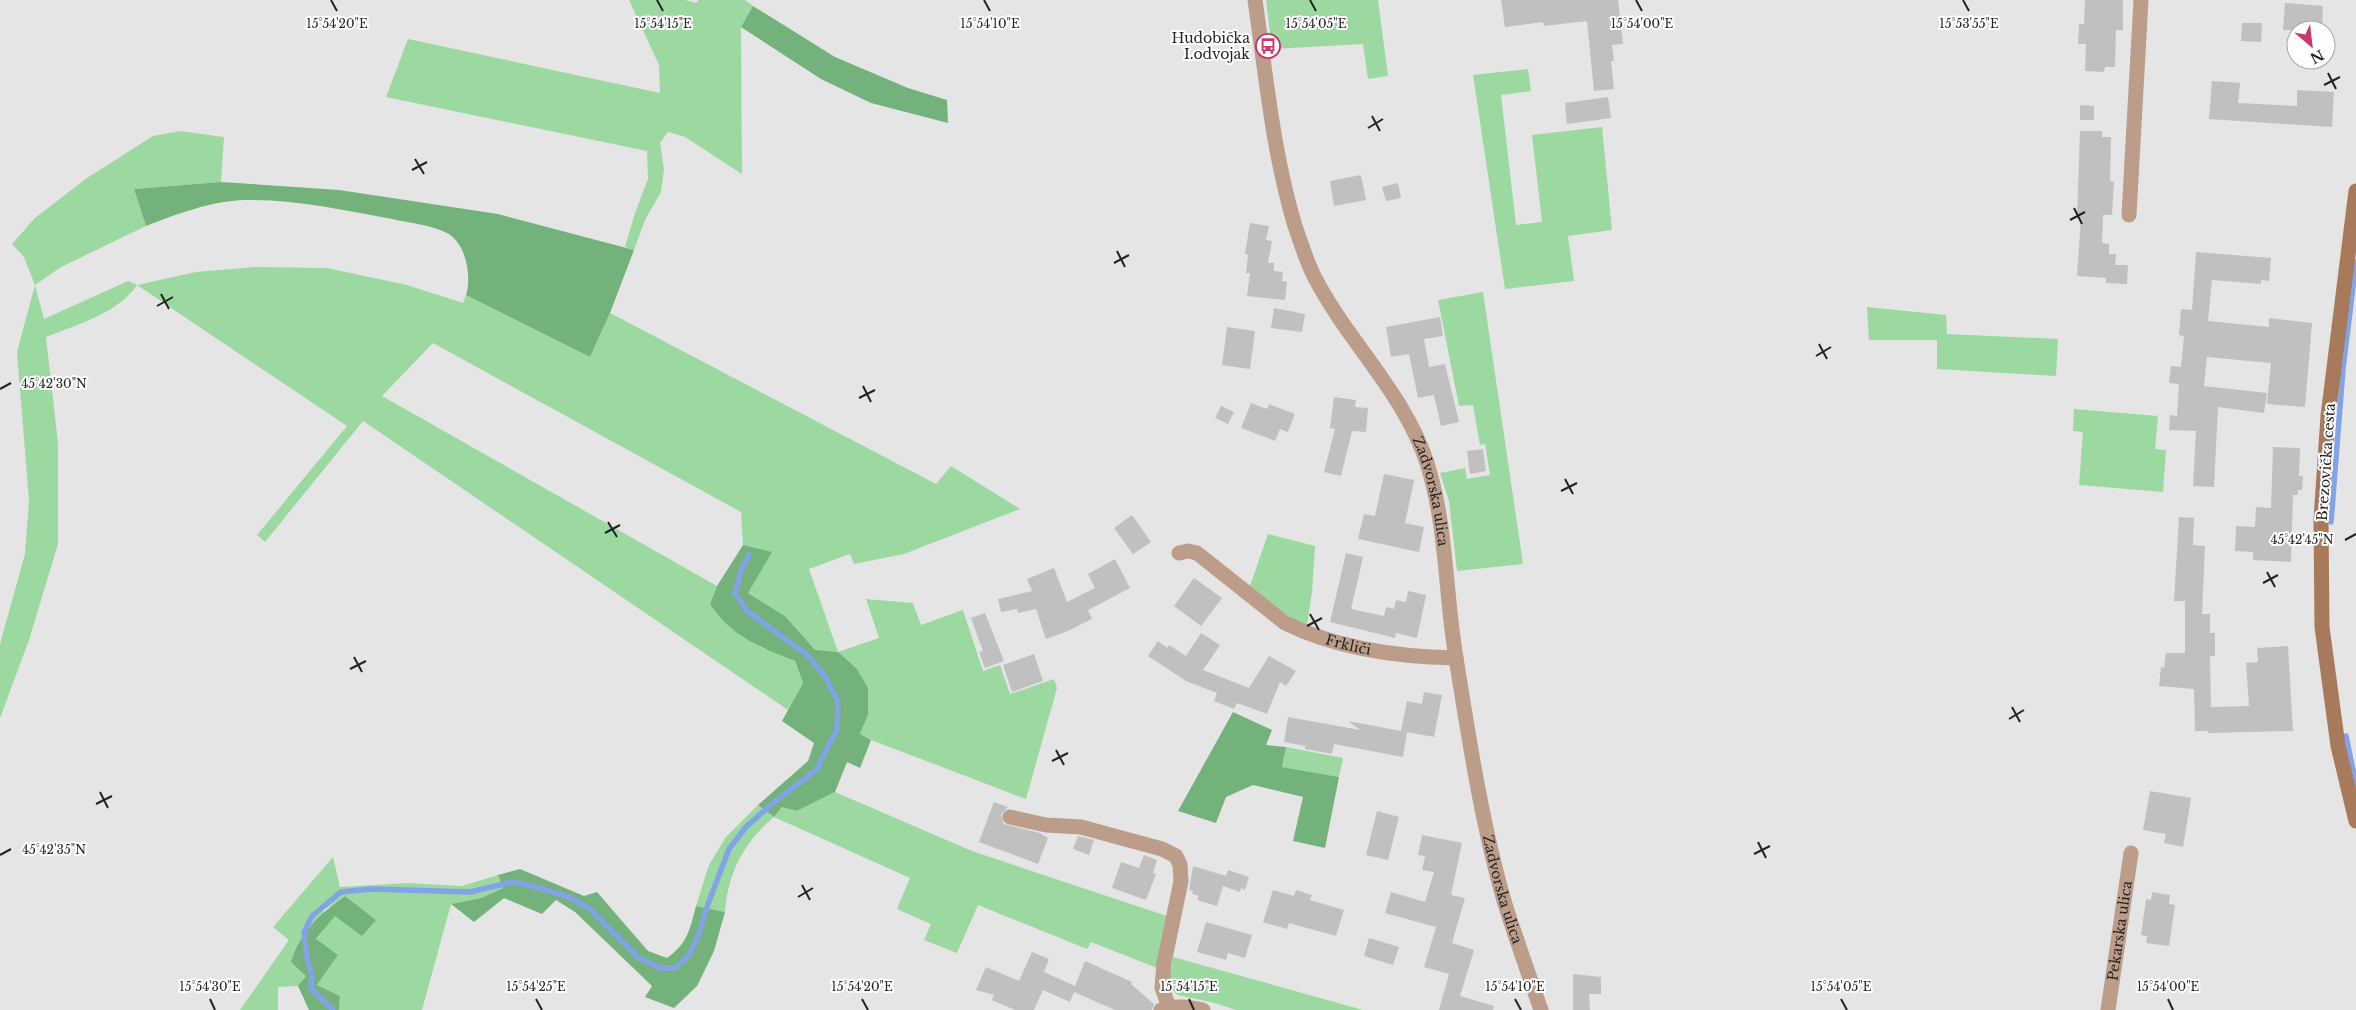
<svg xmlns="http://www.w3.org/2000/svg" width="2356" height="1010" font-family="'Libre Baskerville',serif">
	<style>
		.green { fill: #9bd9a0 }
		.forest { fill: #74b27b }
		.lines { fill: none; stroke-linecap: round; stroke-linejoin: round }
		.stream { stroke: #82a3e5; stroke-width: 5.5 }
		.building { fill: #c0c0c1 }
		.street { stroke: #bc9d89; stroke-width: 15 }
		.secondary { stroke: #a77a5c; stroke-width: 15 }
		.ticks { fill: none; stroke: #232323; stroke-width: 2 }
		.labels { text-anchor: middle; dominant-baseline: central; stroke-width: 4; stroke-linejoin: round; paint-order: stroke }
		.poi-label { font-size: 14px; fill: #232323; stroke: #fff; text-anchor: end }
		.street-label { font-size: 14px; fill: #232323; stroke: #fff }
		.ticks-label { font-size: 12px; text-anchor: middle; fill: #232323; stroke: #fff; stroke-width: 4; stroke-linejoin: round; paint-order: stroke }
	</style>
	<rect width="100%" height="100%" fill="#e5e5e6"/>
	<!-- green -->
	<path class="green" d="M629,0H685L696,3L699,0H745L753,6L741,27L742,174L685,137L668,132L660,143L664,169L661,192L645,220L634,250L625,247L635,213L648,179L647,151L386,97L408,39L660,93L659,65Z
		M1266,0H1378L1388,76L1368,79L1363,44L1272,49Z
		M1528,69L1531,91L1501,95L1516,225L1542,222L1532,135L1602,127L1612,230L1568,236L1574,281L1505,289L1473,75Z
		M180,131L224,137L221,182L134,189L146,226L61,267L35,285L44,319L128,281L137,285L196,272L255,267L327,268L407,285L463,303L466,295L590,357L610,313L936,484L951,466L1020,509L904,554L854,564L850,554L809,569L838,652L879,638L866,599L913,603L921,625L963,610L983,671L1000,665L1010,694L1054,679L1057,688L1026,799L871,740L860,734L868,715L838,652L815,651L785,616L748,593L771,552L743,545L741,512L433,343L382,396L717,586L710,604L741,636L762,648L795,661L803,683L788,710L363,421L265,542L257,535L347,426L137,285C117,314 78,324 46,337L58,443V544L29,640L0,718V644L25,554L29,501L17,352L35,285L24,257L12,244L35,218L87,178L153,136Z
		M1483,292L1523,564L1457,571L1449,501L1440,473L1465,468L1467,479L1490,475L1485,444L1480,445L1473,405L1459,406L1438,300Z
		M1867,307L1946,315L1947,334L2058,339L2056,376L1937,369V340H1869Z
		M2074,409L2158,416L2155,449L2166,450L2163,492L2079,485L2083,432L2073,431Z
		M1268,534L1315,546L1312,592L1307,625L1292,619L1250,586Z
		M1286,747L1343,758L1339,777L1282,767Z
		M835,792L972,851L1167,916L1157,968L1091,942L1087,949L978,905L957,953L924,940L931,924L897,909L910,878L774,817C744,842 728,873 725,912L696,906L709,865L726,837L758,805L774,817L782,807L797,811Z
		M333,857L340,887L407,883L462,886L498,875L503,888L481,898L451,904L422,1010H339L340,996L317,985L338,955L316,940L335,915L375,920L345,896L324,910L306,976L298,986L278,987V1010H240L289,940L273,927Z
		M1173,957L1363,1010H1236L1215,1003L1178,995L1171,989L1169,983Z"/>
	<!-- forest -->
	<path class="forest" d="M753,6L835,57L908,88L947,100L948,123L871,103L821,79L741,27Z
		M221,182L339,190L498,214L634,250L610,313L590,357L466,295C472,276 466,243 447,233C431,225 410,223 392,219C343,210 295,199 245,200C211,201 177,214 146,226L134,189Z
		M743,545L772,552L748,593L785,616L815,650L838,652L857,669L868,688V715L860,734L871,740L860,768L847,762L835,792L797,811L782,807L774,817L758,805L808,761L814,743L782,721L803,683L795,661C759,647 732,637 710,604L717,586Z
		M1233,712L1272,730L1266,745L1286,747L1282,767L1339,777L1325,848L1293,841L1303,797L1253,785L1226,797L1216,823L1178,811Z
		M520,869L584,896L597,892L648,951L667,958C688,943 690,929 696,906L725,912L714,951L697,986L674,1008L645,997L652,986L575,912L556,900L542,914L504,898L474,922L451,904L481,898L503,888L498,875Z
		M345,896L376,920L362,936L335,916L316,939L338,955L317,985L340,996L339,1010H309L298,986L306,976L291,962C300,933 320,913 345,896Z"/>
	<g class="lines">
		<!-- stream -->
		<path class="stream" d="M2331,522L2343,369L2356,262
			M2346,736L2356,785
			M333,1010L311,989L312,976L307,959L304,932L312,916L341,892L371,889L470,892L513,882L532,886L569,897L590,909L639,958L660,968H675L689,955L698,937L708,904L729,849L746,827L773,803L816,770L837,729L838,701L824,675L807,655L747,611L735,593L742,568L749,555"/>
	</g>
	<!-- building -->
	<path class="building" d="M1501,0H1618L1623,44L1612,45L1614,61H1611L1614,89L1594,91L1587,21L1544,26L1543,22L1505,27Z
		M2085,0H2123V30H2116L2115,67H2105L2104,72L2085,71L2086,44H2078L2079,24H2084Z
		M2285,3L2323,6L2322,30H2283Z
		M2242,23H2262L2261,42L2241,41Z
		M2212,81L2240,83L2238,103L2297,106V90L2334,92L2332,127L2209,119Z
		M1608,97L1611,118L1567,124L1565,103Z
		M2080,105L2094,106V120H2080Z
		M2080,131H2102V137H2111L2110,181L2114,182L2112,215H2103L2102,243L2109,244V254H2116L2115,265H2128L2127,284L2106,283V278L2077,276L2081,218H2077Z
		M1361,175L1366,200L1334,206L1330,181Z
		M1398,183L1401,198L1386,201L1382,187Z
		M1250,223L1269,226L1266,240L1272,241L1268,263H1274V271L1283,272L1282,281L1287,282L1285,300L1247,296L1250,273H1246L1248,255L1245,254Z
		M2196,252L2271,258L2269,281L2261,280V284L2212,280L2208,321L2269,327V318L2312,323L2305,407L2267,404L2271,363L2207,357L2204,386L2267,393L2264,413L2218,407L2214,487L2193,486L2196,431L2169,430L2170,415L2177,416L2179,384L2169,383L2171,366L2181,367L2184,336L2179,335L2181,309L2192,310Z
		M1274,308L1305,314L1302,332L1271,328Z
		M1440,317L1443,336L1424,339L1429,367L1445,364L1459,422L1441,426L1434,395L1418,398L1409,354L1391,357L1386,327Z
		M1227,327L1255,331L1250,369L1222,365Z
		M1334,397L1356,400L1355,407L1368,408L1366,432L1352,431L1341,476L1324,472L1335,429L1330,428Z
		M1251,403L1267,409L1269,404L1295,414L1288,432L1280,429L1275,441L1241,428Z
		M1221,406L1234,412L1228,424L1215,418Z
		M2273,447L2300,448L2299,476H2303L2302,490H2298V495H2293L2291,562L2253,560V552L2235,551L2236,526L2255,527L2256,507L2271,508Z
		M1483,449L1486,471L1470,474L1467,451Z
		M1384,474L1414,480L1405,523L1424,527L1419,552L1358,539L1364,514L1375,516Z
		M1132,515L1151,542L1133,554L1114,528Z
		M2179,517L2194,518L2193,545L2205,546L2202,614H2210V633H2215V656H2210L2211,707L2249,706L2246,663L2258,662L2257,648L2288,646L2293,731L2208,733V731H2195L2194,689L2159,686L2161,667L2164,668L2166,653H2185V601H2174Z
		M1346,553L1363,557L1351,609L1384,616L1386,607L1394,609L1396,600L1406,602L1408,591L1426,595L1417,638L1396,633L1395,638L1330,622Z
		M1115,559L1130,588L1088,610L1092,619L1068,631L1046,639L1036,609L1018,613L1017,609L1001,612L998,599L1032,591L1027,579L1054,568L1067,602L1095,588L1088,574Z
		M1194,578L1222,598L1201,626L1174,606Z
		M985,613L1004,661L985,668L979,652L983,651L971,618Z
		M1201,633L1220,645L1203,670L1249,688L1269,656L1296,671L1286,686L1280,682L1267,714L1237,703L1234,709L1214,701L1217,693L1186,681L1148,656L1158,641L1167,648L1169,645L1186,656Z
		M1034,654L1043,681L1012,692L1003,665Z
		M1424,692L1442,695L1434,737L1407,732L1403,757L1334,744L1332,754L1305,749V746L1284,742L1288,717L1360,730L1348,721L1401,731L1407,701L1422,704Z
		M2150,791L2191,798L2183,847L2164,843L2166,834L2143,830Z
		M994,802L1008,807L1001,815L1004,824L1040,833L1048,838L1038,864L979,842Z
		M1377,811L1399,817L1388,860L1366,855Z
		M1422,835L1462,843L1451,895L1465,898L1452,943L1474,950L1460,996L1494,1006L1493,1010H1439L1449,974L1424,967L1436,927L1385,913L1391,892L1425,902L1434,872L1422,870L1425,856L1418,855Z
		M1078,836L1094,840L1089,855L1073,849Z
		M1144,855L1157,860L1153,873L1156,874L1146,900L1112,888L1121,862L1139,868Z
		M1193,866L1226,876L1228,870L1249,877L1245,890L1241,888L1240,892L1223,886L1217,906L1197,900L1199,896L1192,894L1193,891L1189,890Z
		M1273,890L1294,896L1296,890L1312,895L1310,900L1344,910L1336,936L1289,923L1287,929L1263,922Z
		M2152,892L2170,895L2169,904L2175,905L2169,946L2146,943L2147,936L2141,935L2146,899L2151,900Z
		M1206,922L1252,935L1245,958L1228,953L1226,960L1197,952Z
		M1369,938L1399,947L1393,965L1364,956Z
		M1032,952L1049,959L1044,972L1075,986L1085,961L1132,982L1131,984L1154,1004L1152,1010H1115L1074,992L1070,1002L1043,990L1034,1010H1015L992,1000L994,995L976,990L986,967L1019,981Z
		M1573,974L1601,977V994H1589L1590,1010H1573Z"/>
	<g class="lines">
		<!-- street -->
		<g class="street">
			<path id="s1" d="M1255,0C1266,76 1273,153 1295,226C1301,243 1306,260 1314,276C1347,341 1404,392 1427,463C1447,526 1445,592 1456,658C1469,739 1482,825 1505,904C1516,939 1529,975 1541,1010"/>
			<path d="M2129,215L2141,0"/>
			<path id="s2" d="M1179,553L1188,551L1197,553L1285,623C1336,648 1400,657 1456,658"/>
			<path d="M1010,817L1046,825L1081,827L1162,849L1176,856L1180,865L1181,881L1164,963L1162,988L1169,1007"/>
			<path d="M1161,1010C1175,1005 1189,1007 1203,1010"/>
			<path id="s3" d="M2108,1010L2131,853"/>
		</g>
		<!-- secondary -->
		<path class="secondary" d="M2356,191L2328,416L2321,519L2322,627L2338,746L2356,821"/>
	</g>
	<!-- ticks -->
	<path class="ticks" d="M331,0L337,11M657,0L663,11M984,0L990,11M1310,0L1316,11M1636,0L1642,11M1963,0L1969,11M2328,73L2336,89M2324,85L2340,77M1372,116L1380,131M1368,128L1383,119M415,159L424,174M412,170L427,162M2074,208L2082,224M2070,220L2085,212M1117,251L1125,267M1114,263L1129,255M161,294L169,309M157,306L173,297M1819,344L1827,359M1816,356L1831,347M863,386L871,402M0,389L11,383M859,398L875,390M1565,479L1573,494M1561,491L1577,483M608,522L617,537M605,533L620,525M2345,540L2356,534M2267,572L2275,587M2263,583L2278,575M1310,614L1319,630M1307,626L1322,618M354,657L362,672M350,669L366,661M2012,707L2020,722M2009,719L2024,710M1056,750L1064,765M1052,761L1068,753M100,792L108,808M96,804L112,796M1758,842L1766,858M1754,854L1770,846M0,855L11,849M802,885L810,900M798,897L813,888M210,999L215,1010M536,999L542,1010M862,999L868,1010M1189,999L1194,1010M1515,999L1521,1010M1841,999L1847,1010M2168,999L2173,1010"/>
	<!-- icons -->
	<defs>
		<symbol id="bus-ring" viewBox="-11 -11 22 22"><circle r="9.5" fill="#fff" stroke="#c73a67" stroke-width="1.5"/><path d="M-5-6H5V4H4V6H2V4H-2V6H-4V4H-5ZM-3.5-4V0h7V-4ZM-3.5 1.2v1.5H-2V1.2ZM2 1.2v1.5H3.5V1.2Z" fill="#c73a67"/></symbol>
	</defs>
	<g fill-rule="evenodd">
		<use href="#bus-ring" x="1254" y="32" width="28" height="28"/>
	</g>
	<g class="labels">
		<!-- poi labels -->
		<g class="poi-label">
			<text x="1250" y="38">Hudobička<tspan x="1250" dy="16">I.odvojak</tspan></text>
		</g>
		<!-- street labels -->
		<g class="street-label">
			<text transform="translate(2326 462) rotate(-86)">Brezovička cesta</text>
			<text stroke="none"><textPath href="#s1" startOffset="531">Zadvorska ulica</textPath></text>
			<text stroke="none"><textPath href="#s2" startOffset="198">Frkliči</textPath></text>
			<text stroke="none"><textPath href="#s1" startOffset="936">Zadvorska ulica</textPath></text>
			<text stroke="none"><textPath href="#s3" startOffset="80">Pekarska ulica</textPath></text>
		</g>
	</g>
	<g class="ticks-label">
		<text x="337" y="28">15°54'20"E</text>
		<text x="663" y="28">15°54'15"E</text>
		<text x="990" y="28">15°54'10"E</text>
		<text x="1316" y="28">15°54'05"E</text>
		<text x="1642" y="28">15°54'00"E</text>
		<text x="1969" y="28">15°53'55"E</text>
		<text x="54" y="388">45°42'30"N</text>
		<text x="2302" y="544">45°42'45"N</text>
		<text x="54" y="854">45°42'35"N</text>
		<text x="210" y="991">15°54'30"E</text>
		<text x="536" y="991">15°54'25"E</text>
		<text x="862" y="991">15°54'20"E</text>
		<text x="1189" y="991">15°54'15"E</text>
		<text x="1515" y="991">15°54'10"E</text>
		<text x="1841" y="991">15°54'05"E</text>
		<text x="2168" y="991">15°54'00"E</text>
	</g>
	<!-- north arrow -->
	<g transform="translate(2311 45) rotate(152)"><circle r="24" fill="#ffffff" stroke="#a7a7a7"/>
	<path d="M0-4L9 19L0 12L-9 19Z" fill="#c73a67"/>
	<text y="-8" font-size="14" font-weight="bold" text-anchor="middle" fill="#232323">N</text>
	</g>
</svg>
